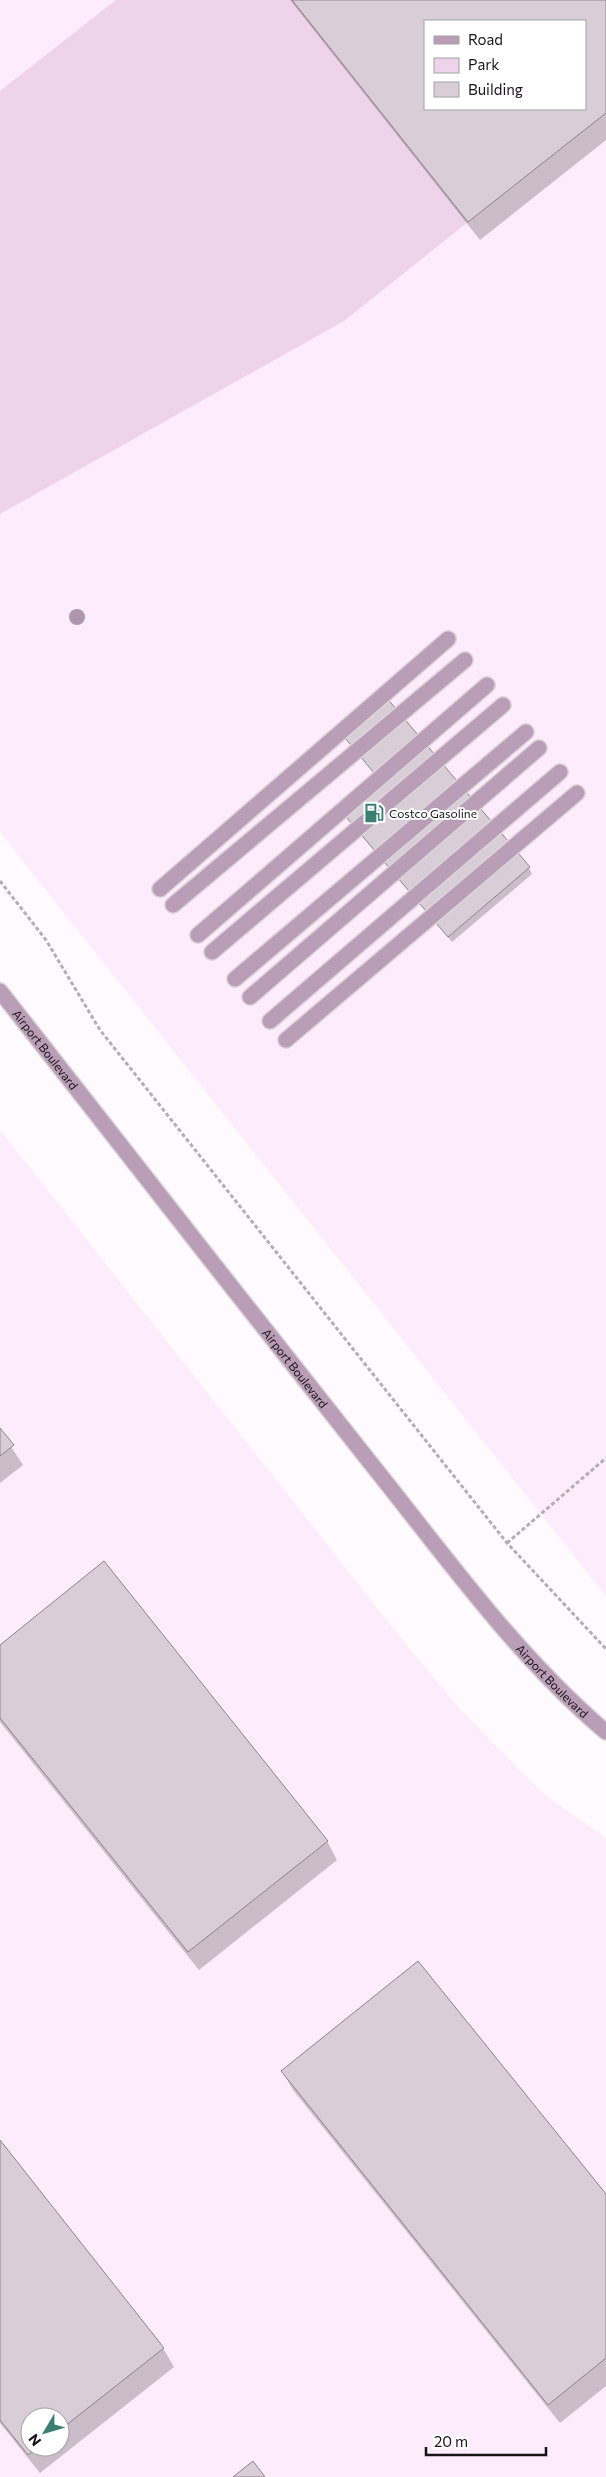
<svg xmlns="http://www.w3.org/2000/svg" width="606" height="2477" font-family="Commissioner,sans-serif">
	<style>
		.built { fill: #fdecfb; fill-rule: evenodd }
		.green { fill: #eed3eb }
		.shadow { fill: #0003; fill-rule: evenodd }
		.building { fill: #d9ced7; stroke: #8d838c; fill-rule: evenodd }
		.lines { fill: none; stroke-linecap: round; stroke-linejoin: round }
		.minor-casing { stroke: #d9d5d8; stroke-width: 18 }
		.path { stroke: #b2afb2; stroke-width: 3; stroke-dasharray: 4 2.5; stroke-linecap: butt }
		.minor { stroke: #ba9db7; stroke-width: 15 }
		.tree { fill: #ae96ac }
		.labels { text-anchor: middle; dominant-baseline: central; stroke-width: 4; stroke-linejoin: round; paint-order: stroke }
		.poi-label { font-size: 12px; fill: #171417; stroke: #fff; text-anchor: start }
		.street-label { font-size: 12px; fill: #171417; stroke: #fff }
	</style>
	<rect width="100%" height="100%" fill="#fefafd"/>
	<!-- built -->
	<path class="built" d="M0,0H606V1596L0,832ZM425,21H585V109H425Z
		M0,1130L407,1646L461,1710L542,1793L606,1838V2477H0ZM30,2417H60V2447H30Z"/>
	<!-- green -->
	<path class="green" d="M116,0H292L468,222L344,321L0,514V91Z"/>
	<!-- shadow -->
	<path class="shadow" d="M290,0H606V140L480,240ZM425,21H585V109H425Z
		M343,734L529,868L532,874L452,942L342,811L380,780Z
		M0,1430L23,1465L0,1483Z
		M0,1647L327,1841L337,1860L199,1970L0,1722Z
		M282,2071L606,2196V2386L560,2423L293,2090Z
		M0,2142L163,2348L174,2367L40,2473L0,2423ZM30,2417H60V2447H30Z"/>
	<!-- building -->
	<path class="building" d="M292,0H606V113L468,222ZM425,21H585V109H425Z
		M385,696L530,867L448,937L341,811L379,779L341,733Z
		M0,1428L14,1445L0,1456Z
		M104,1561L328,1841L188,1952L0,1718V1645Z
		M418,1961L606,2194V2358L548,2405L281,2071Z
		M0,2140L164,2348L60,2430V2417H30V2447H38L28,2455L0,2420Z
		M253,2461L265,2477H233Z"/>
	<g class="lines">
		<defs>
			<g id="minor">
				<path d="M160,889L448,639"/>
				<path d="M173,905L465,660"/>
				<path d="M198,935L487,685"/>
				<path d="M212,952L503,705"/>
				<path d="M235,979L526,732"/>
				<path id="s1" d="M0,991C123,1148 245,1305 369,1461C443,1553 515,1655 606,1732"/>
				<path d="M250,997L539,748"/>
				<path d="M270,1021L560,772"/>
				<path d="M286,1040L577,793"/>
			</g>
		</defs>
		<!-- minor casing -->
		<use href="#minor" class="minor-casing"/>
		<!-- path -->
		<path class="path" d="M0,881L46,940L100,1030L507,1543L606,1649
			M507,1543L606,1458"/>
		<!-- minor -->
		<use href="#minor" class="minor"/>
	</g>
	<!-- trees -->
	<circle class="tree" cx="77" cy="617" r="8"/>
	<!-- icons -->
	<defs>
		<symbol id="fuel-bare" viewBox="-9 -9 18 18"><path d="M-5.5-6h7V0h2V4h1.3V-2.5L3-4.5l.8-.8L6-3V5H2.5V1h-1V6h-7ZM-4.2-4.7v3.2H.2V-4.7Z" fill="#3b7f73" stroke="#fff" stroke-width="2.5" paint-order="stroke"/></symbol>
	</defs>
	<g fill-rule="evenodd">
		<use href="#fuel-bare" x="360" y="799" width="28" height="28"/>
	</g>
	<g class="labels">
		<!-- poi labels -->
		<g class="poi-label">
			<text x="389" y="813">Costco Gasoline</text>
		</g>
		<!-- street labels -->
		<g class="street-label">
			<text stroke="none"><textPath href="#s1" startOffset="74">Airport Boulevard</textPath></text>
			<text stroke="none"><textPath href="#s1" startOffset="479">Airport Boulevard</textPath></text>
			<text stroke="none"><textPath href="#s1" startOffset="884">Airport Boulevard</textPath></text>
		</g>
	</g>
	<!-- legend -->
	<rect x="424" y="20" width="162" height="90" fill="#ffffff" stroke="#a2a1a2"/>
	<rect x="434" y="36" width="25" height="8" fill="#ba9db7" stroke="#a2a1a2"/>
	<text x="468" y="45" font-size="15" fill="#171417">Road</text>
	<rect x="434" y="58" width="25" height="15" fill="#eed3eb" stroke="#a2a1a2"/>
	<text x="468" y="70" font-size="15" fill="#171417">Park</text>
	<rect x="434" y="82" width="25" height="15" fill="#d9ced7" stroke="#a2a1a2"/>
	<text x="468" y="95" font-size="15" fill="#171417">Building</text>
	<!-- north arrow -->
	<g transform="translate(45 2432) rotate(232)"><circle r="24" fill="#ffffff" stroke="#a2a1a2"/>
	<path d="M0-4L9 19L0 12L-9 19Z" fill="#3b7f73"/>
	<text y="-8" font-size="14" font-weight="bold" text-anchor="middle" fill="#171417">N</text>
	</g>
	<!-- scale -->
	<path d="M426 2447v8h120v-8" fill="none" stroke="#171417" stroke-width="2.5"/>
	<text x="434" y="2447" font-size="15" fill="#171417" stroke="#ffffff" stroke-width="4" paint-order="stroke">20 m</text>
</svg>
